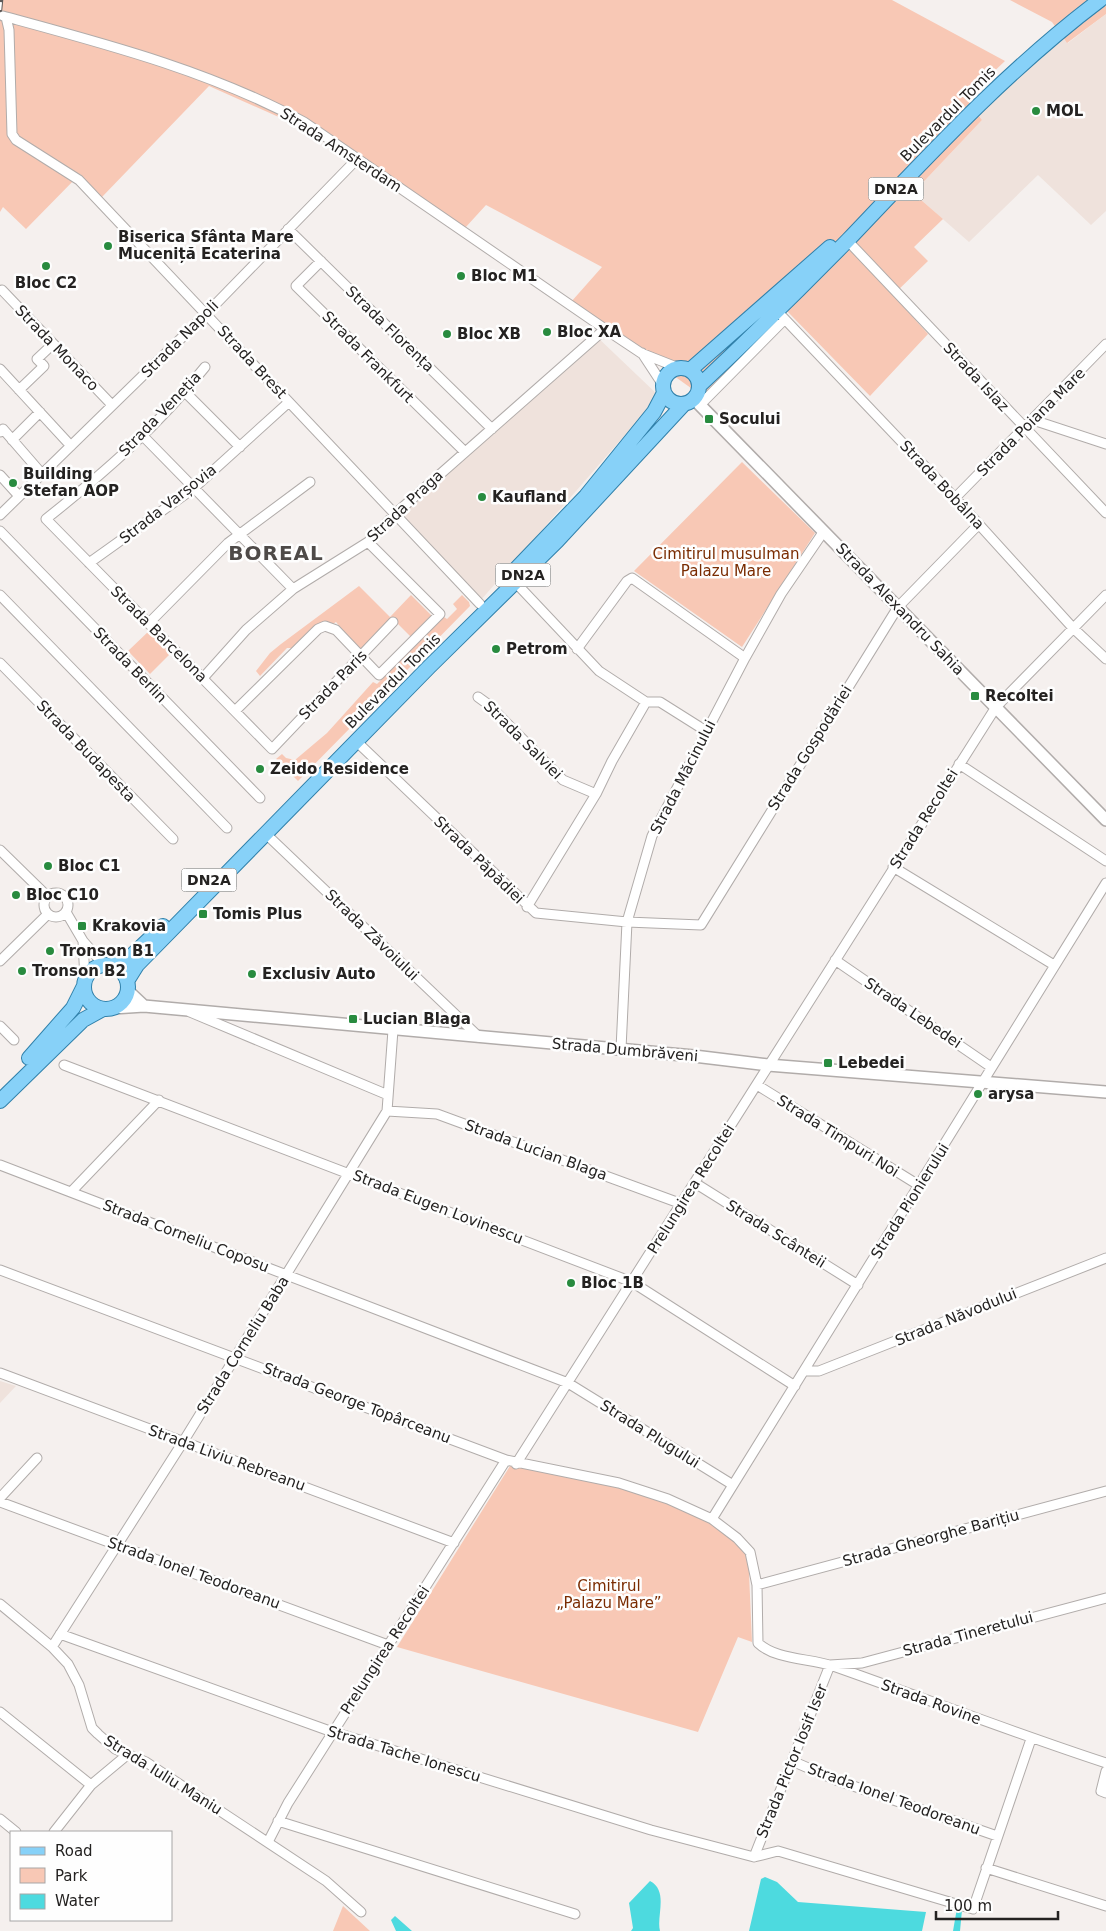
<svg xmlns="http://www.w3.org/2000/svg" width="1106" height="1931" font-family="'DejaVu Sans',sans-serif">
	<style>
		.built { fill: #efe2dc }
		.green { fill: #f8c8b5 }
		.water { fill: #4ddadf }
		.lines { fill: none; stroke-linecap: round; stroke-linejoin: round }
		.minor-casing { stroke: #b1acaa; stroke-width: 11 }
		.tertiary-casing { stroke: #b1acaa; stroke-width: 14 }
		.primary-casing { stroke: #3080aa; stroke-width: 16 }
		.minor { stroke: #fff; stroke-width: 9 }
		.tertiary { stroke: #fff; stroke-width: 11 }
		.primary { stroke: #87d1f8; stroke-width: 14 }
		.rail-casing { stroke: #5e5b5a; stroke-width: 4.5 }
		.rail { stroke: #fefefe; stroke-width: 2.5; stroke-dasharray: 8; stroke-linecap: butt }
		.poi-dot { fill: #288b3f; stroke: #fefefe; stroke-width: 2 }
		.labels { text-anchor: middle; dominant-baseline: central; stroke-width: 5; stroke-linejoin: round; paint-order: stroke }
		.shield { fill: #fefefe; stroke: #656463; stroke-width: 1 }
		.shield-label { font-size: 14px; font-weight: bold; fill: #242221 }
		.poi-label { font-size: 15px; font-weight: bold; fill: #242221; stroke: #fefefe; text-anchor: start }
		.street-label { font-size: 15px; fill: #242221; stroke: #fefefe }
		.park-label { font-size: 15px; fill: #7a2c02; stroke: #fefefe }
		.district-label { font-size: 20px; font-weight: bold; letter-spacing: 1px; fill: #4e4a48; stroke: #fefefe }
	</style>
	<rect width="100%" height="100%" fill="#f5f0ee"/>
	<!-- built -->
	<path class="built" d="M1106,14V211L1091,225L1038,175L969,242L913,193L982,120L978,114L1063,38L1068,43Z
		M594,334L659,396L480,601L395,509Z
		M0,1381L16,1386L0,1403Z"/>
	<!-- green -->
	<path class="green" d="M0,0H892L1005,61L966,98L982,120L913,193L943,219L914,247L928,261L893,295L928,334L870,396L787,311L702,396L571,302L602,267L486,205L465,228L355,151L209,86L102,197L80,174L26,229L3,207L0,212Z
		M1010,0H1106V14L1067,43L1052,22Z
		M742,462L815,533L742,647L634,571Z
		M359,586L390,617L411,595L431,615V620L412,638L392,618L360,651L336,622L294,648H287L260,676L256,671L270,653L281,644Z
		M462,595L469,602L470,606L298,781L276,759L282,754L286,758L295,760L327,733L373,682L377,684L444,617L447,619L457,609L453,604Z
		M150,630L172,652L150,674L128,651Z
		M510,1466C574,1477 640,1485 698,1515C715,1525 732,1539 748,1550L752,1642L738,1637L698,1732L397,1647Z
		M343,1906L370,1931H333Z"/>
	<!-- water -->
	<path class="water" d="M765,1877L777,1882L798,1902L926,1912L922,1931H749L761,1879Z
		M650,1881C669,1891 656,1916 660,1931H631L633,1928L629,1903Z
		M957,1908L962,1910L960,1931H953Z
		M395,1916L412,1931H396L391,1920Z"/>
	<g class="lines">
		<defs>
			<path id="minor" d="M3,16C106,44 210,71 304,122L605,329L641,353L679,368
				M6,17L9,30L12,134L16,140L79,180L480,604
				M288,229L492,429
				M847,240L1106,513
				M321,261L296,286L465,452
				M2,290L112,405
				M778,312L955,498L1073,628L1106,659
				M642,353L663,385
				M205,367C159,425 104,473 46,519L272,749L393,622
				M0,369L71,446
				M19,390L44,366L37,359L53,344
				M185,392L240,447
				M700,405L784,320
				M1033,420L1106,444
				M0,432L3,429L42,474
				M143,436L293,589
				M12,440L40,412
				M0,475L19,496
				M955,498L1106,344
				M0,515L206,314L357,159
				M0,531L260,798
				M89,563L194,488L289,402
				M515,582L599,671L646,702H660L706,731
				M0,595L227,828
				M149,623L228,543L310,482
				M577,649L627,581L632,578L745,658
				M0,663L173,839
				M203,678L246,630L293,589L368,542L395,514L605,329
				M478,697L489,705L563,780L596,794
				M235,711L318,629L325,626L336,630L379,675L440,614L368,542
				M356,741L536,913L627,922L701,925L898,607L979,524
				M959,764L1106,861
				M266,834L479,1037
				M0,850L47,896
				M893,867L1054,965
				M44 905a12 12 0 1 1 24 0a12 12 0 1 1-24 0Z
				M527,907L596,794L612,761L646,702
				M66,912L83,941L85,980
				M83,941L104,965
				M835,960L991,1067
				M0,961L48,914
				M190,1012L388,1095
				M0,1026L14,1040
				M621,1049L627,922L652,836L745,658L781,594L824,531
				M64,1065L632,1282L795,1386
				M757,1085L920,1186
				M387,1111L437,1114L682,1204
				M0,1165L568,1383L733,1485
				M695,1183L858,1285
				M71,1192L159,1100
				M0,1270L506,1460L619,1483L668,1499L712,1519L737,1538L750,1552L757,1585L758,1643C776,1660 809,1658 833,1666C924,1698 1014,1733 1106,1763
				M804,1371H819L1106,1258
				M0,1373L454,1543
				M516,1464L996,707L1106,595
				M0,1498L37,1458
				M0,1502L388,1645
				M712,1519L1106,883
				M757,1585L1106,1491
				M0,1604L52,1647L68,1664L79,1685L92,1728L98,1734L115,1749L146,1762L326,1881L361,1912
				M60,1634L327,1730L651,1830L754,1857
				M52,1647L183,1442L387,1111L393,1030
				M0,1712L91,1785
				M792,1761L836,1780L997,1836
				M1106,1771L1101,1791L1106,1793
				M0,1819L16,1832
				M278,1821L575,1914
				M54,1832L91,1785L127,1755
				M268,1842L288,1803L506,1460
				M754,1857L830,1665L862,1663L1106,1598
				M754,1857L778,1851L973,1909L1031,1739
				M986,1868L1106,1906"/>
			<path id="tertiary" d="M694,399L1106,820
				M127,990L144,1006
				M113,1008L144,1006L694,1056L768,1065L1106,1092"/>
			<path id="primary" d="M663 386a18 18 0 1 1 36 0a18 18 0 1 1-36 0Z
				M690,370L830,247
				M699,386C750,338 799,290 848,240C928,156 1007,70 1100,0
				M514,571L586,496L654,412L664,393
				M84 987a22 22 0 1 1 44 0a22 22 0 1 1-44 0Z
				M110,966L128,959L163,926
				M127,981L137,965L429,667L557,541L684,404
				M29,1058L73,1008L84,986
				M0,1101L83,1020L103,1009"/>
		</defs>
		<!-- minor casing -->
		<use href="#minor" class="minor-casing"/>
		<!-- tertiary casing -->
		<use href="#tertiary" class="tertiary-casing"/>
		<!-- primary casing -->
		<use href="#primary" class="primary-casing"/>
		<!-- minor -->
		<use href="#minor" class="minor"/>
		<!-- tertiary -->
		<use href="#tertiary" class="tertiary"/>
		<!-- primary -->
		<use href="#primary" class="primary"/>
		<defs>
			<path id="rail" d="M0,10L1,0"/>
		</defs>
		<!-- rail casing -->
		<use href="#rail" class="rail-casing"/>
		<!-- rail -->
		<use href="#rail" class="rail"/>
	</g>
	<!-- markers -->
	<g class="poi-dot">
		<circle cx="1036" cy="111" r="5"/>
		<circle cx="108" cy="246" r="5"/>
		<circle cx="46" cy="266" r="5"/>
		<circle cx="461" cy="276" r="5"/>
		<circle cx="547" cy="332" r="5"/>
		<circle cx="447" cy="334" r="5"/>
		<rect x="704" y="414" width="10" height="10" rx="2.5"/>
		<circle cx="13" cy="483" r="5"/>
		<circle cx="482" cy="497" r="5"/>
		<circle cx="496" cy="649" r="5"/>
		<rect x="970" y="691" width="10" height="10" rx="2.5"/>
		<circle cx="260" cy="769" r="5"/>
		<circle cx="48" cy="866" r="5"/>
		<circle cx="16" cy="895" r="5"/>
		<rect x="198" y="909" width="10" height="10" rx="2.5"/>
		<rect x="77" y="921" width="10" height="10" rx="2.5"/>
		<circle cx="50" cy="951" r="5"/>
		<circle cx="22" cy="971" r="5"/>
		<circle cx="252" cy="974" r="5"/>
		<rect x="348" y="1014" width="10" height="10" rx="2.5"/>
		<rect x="823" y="1058" width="10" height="10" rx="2.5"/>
		<circle cx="978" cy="1094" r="5"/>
		<circle cx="571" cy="1283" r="5"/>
	</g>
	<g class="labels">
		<!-- shield labels -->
		<g class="shield">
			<rect x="868.5" y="177.5" width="55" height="23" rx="4"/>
			<rect x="495.5" y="563.5" width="55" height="23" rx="4"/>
			<rect x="181.5" y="868.5" width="55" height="23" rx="4"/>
		</g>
		<g class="shield-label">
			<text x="896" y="189">DN2A</text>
			<text x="523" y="575">DN2A</text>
			<text x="209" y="880">DN2A</text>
		</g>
		<!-- poi labels -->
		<g class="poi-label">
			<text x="1046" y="111">MOL</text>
			<text x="118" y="237">Biserica Sfânta Mare<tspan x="118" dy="17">Muceniță Ecaterina</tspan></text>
			<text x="471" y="276">Bloc M1</text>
			<text x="46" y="283" text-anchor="middle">Bloc C2</text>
			<text x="557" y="332">Bloc XA</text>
			<text x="457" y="334">Bloc XB</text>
			<text x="719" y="419">Socului</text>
			<text x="23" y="474">Building<tspan x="23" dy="17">Stefan AOP</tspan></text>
			<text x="492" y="497">Kaufland</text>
			<text x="506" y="649">Petrom</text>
			<text x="985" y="696">Recoltei</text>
			<text x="270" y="769">Zeido Residence</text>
			<text x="58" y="866">Bloc C1</text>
			<text x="26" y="895">Bloc C10</text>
			<text x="213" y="914">Tomis Plus</text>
			<text x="92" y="926">Krakovia</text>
			<text x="60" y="951">Tronson B1</text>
			<text x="32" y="971">Tronson B2</text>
			<text x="262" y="974">Exclusiv Auto</text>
			<text x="363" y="1019">Lucian Blaga</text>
			<text x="838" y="1063">Lebedei</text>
			<text x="988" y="1094">arysa</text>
			<text x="581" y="1283">Bloc 1B</text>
		</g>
		<!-- street labels -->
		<g class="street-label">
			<text transform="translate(948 114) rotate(-45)">Bulevardul Tomis</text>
			<text transform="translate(341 150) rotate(33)">Strada Amsterdam</text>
			<text transform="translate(390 329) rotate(44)">Strada Florența</text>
			<text transform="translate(180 339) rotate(-45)">Strada Napoli</text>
			<text transform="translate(57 348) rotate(46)">Strada Monaco</text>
			<text transform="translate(368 357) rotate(45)">Strada Frankfurt</text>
			<text transform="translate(252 362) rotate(47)">Strada Brest</text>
			<text transform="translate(976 377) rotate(47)">Strada Islaz</text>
			<text transform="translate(160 414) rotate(-46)">Strada Veneția</text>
			<text transform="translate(1031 422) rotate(-45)">Strada Poiana Mare</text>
			<text transform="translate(942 485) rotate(47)">Strada Bobâlna</text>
			<text transform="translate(168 504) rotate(-38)">Strada Varșovia</text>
			<text transform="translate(405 506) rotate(-43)">Strada Praga</text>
			<text transform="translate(900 609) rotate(46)">Strada Alexandru Sahia</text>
			<text transform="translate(159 634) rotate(45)">Strada Barcelona</text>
			<text transform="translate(130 665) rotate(46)">Strada Berlin</text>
			<text transform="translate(393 681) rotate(-45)">Bulevardul Tomis</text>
			<text transform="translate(333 685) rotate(-46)">Strada Paris</text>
			<text transform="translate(523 740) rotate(45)">Strada Salviei</text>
			<text transform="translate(810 748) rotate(-58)">Strada Gospodăriei</text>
			<text transform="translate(86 751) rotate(46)">Strada Budapesta</text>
			<text transform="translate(683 777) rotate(-63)">Strada Măcinului</text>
			<text transform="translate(924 819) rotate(-58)">Strada Recoltei</text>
			<text transform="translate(479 860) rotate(44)">Strada Păpădiei</text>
			<text transform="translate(372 935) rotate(44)">Strada Zăvoiului</text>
			<text transform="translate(913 1013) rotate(34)">Strada Lebedei</text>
			<text transform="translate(625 1050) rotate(5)">Strada Dumbrăveni</text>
			<text transform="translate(838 1136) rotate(32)">Strada Timpuri Noi</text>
			<text transform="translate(536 1150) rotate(20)">Strada Lucian Blaga</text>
			<text transform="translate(691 1189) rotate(-58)">Prelungirea Recoltei</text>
			<text transform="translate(910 1201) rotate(-58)">Strada Pionierului</text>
			<text transform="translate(438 1207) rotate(21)">Strada Eugen Lovinescu</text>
			<text transform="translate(776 1234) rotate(32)">Strada Scânteii</text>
			<text transform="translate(186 1236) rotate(21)">Strada Corneliu Coposu</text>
			<text transform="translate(956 1317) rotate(-22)">Strada Năvodului</text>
			<text transform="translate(243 1345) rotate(-58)">Strada Corneliu Baba</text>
			<text transform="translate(357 1403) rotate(21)">Strada George Topârceanu</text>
			<text transform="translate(650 1434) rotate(32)">Strada Plugului</text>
			<text transform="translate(227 1458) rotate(20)">Strada Liviu Rebreanu</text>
			<text transform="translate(931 1538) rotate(-15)">Strada Gheorghe Barițiu</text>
			<text transform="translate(194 1573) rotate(20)">Strada Ionel Teodoreanu</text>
			<text transform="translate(968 1634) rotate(-15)">Strada Tineretului</text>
			<text transform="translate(385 1650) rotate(-57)">Prelungirea Recoltei</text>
			<text transform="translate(931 1702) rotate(20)">Strada Rovine</text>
			<text transform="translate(404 1754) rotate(17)">Strada Tache Ionescu</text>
			<text transform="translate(792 1761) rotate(-68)">Strada Pictor Iosif Iser</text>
			<text transform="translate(163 1775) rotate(32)">Strada Iuliu Maniu</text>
			<text transform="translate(894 1799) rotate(20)">Strada Ionel Teodoreanu</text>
		</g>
		<!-- park labels -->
		<g class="park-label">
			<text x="726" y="554">Cimitirul musulman<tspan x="726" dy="17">Palazu Mare</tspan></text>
			<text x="609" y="1586">Cimitirul<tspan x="609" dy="17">„Palazu Mare”</tspan></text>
		</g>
		<!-- district labels -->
		<g class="district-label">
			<text x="276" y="553">BOREAL</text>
		</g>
	</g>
	<!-- legend -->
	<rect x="10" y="1831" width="162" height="90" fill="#fefefe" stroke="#a7a6a6"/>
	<rect x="20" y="1847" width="25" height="8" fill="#87d1f8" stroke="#a7a6a6"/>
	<text x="55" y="1856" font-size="15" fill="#242221">Road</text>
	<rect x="20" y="1868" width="25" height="15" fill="#f8c8b5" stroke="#a7a6a6"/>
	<text x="55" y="1881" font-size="15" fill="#242221">Park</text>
	<rect x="20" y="1894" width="25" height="15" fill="#4ddadf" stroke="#a7a6a6"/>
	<text x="55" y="1906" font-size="15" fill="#242221">Water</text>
	<!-- scale -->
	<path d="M936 1911v8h122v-8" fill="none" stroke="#242221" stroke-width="2.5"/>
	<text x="944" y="1911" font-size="15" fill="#242221" stroke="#fefefe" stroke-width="4" paint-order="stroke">100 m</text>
</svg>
